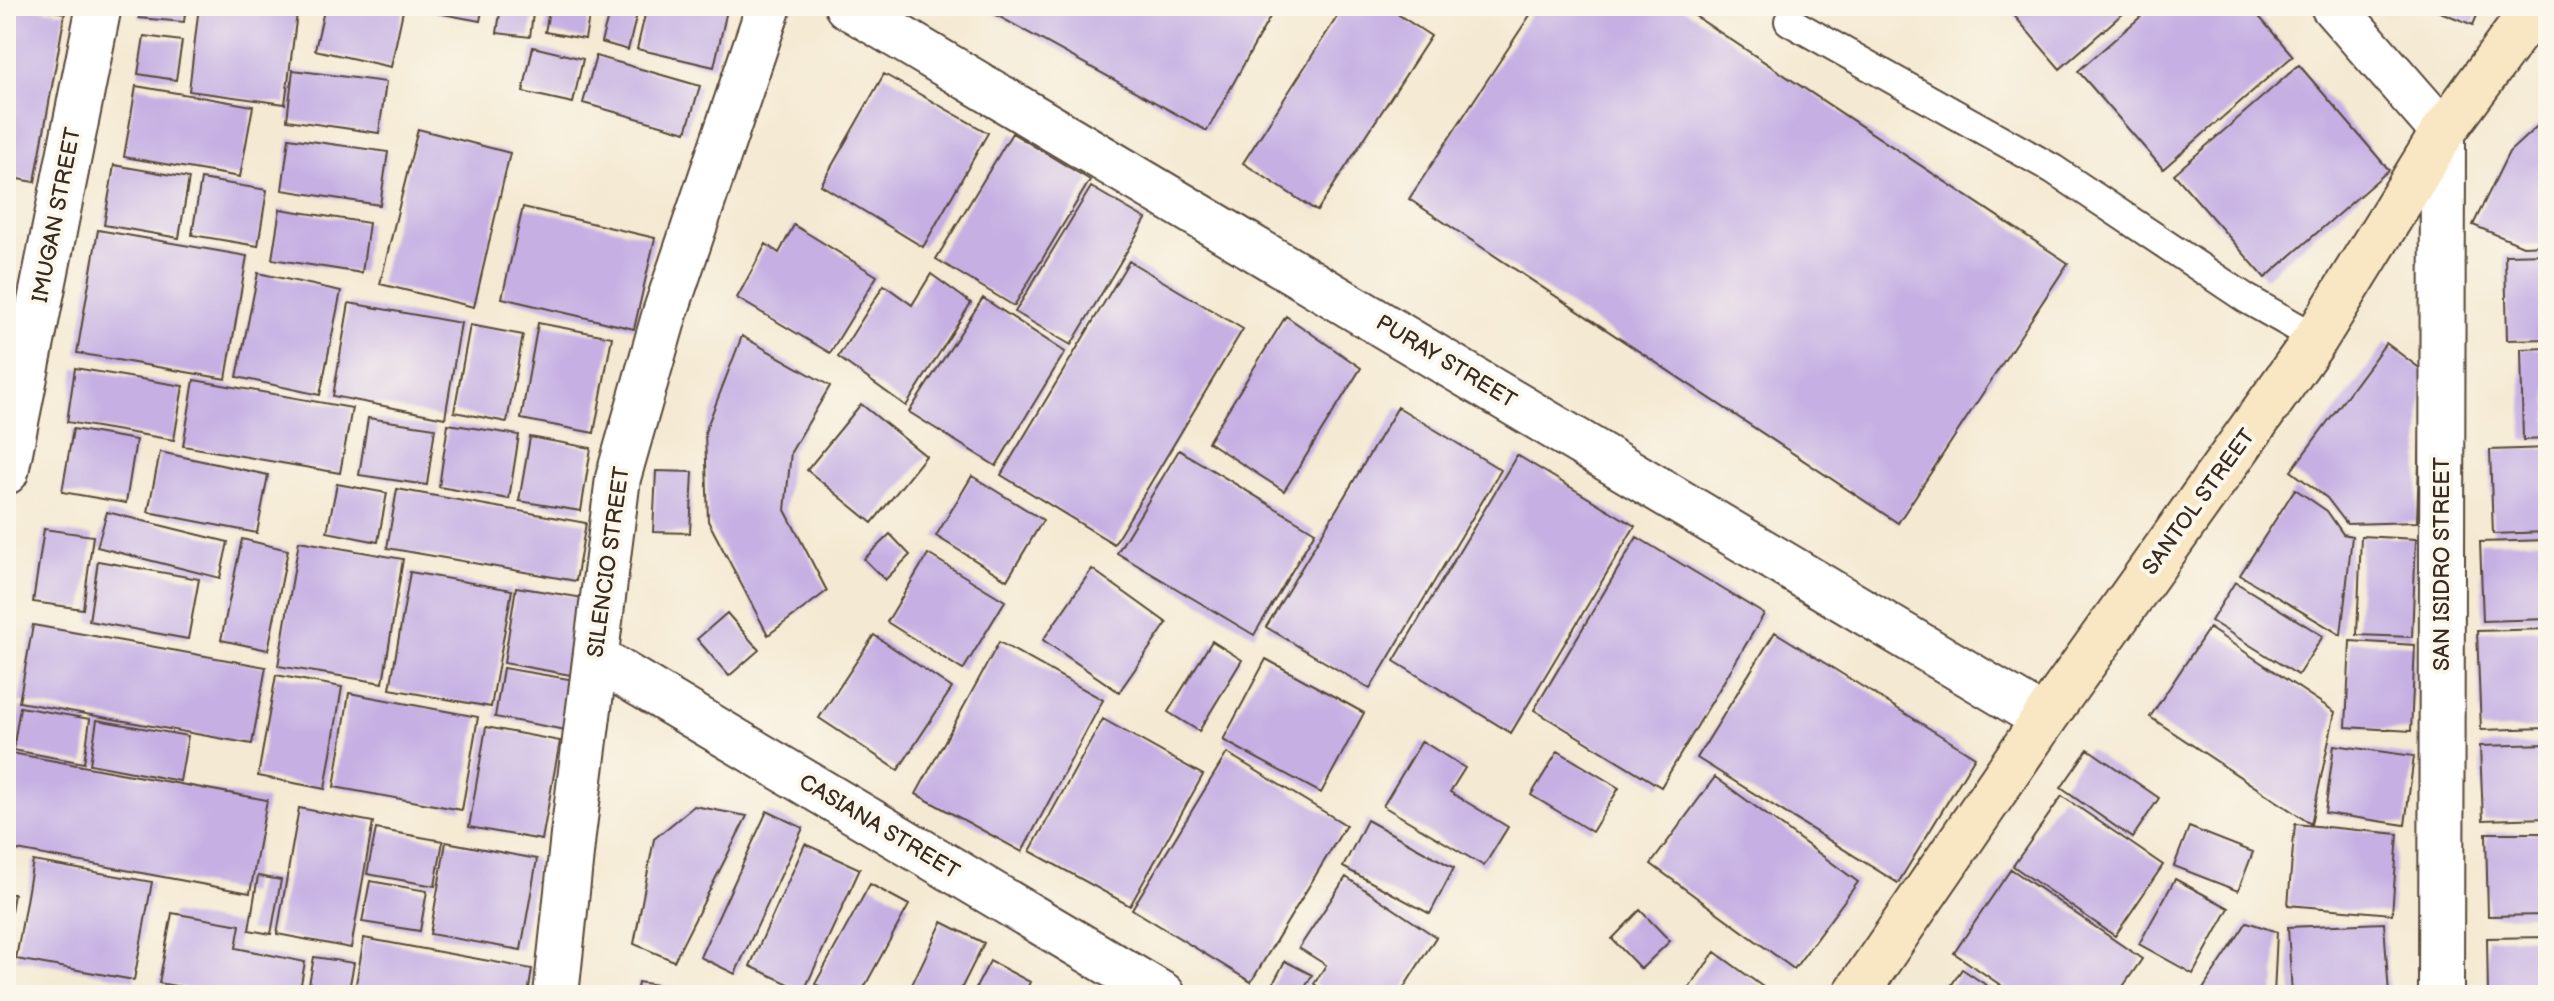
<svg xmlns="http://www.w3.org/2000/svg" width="2554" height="1001" font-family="'Balsamiq Sans',sans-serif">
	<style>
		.building { fill: #c5afe3 }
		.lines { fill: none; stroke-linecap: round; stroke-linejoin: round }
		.lane-casing { stroke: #574739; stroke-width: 32 }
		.street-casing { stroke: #574739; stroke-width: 48 }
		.secondary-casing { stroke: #574739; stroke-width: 48 }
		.lane { stroke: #fff; stroke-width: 28 }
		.street { stroke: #fff; stroke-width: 44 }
		.secondary { stroke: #f9e7c3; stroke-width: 44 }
		.labels { text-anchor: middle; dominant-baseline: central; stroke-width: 8; stroke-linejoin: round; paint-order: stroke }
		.street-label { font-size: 22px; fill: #3b2a1e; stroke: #fbf7ec }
	</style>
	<rect width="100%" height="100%" fill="#fbf7ec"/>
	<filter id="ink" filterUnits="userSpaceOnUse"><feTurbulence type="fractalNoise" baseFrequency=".0125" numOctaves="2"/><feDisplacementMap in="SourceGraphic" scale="16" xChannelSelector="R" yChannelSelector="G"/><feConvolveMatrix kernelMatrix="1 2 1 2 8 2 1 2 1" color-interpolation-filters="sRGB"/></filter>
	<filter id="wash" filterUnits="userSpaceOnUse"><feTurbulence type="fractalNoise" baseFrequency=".006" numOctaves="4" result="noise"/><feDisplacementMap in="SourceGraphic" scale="32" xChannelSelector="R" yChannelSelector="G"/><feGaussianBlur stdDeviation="1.8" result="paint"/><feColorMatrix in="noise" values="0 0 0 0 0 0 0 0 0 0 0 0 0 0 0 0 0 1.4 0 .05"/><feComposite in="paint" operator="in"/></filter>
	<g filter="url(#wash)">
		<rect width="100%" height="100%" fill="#f4e9d2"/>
		<g id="blocks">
			<!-- building -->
			<path class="building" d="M6,6H25L65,13L35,182L6,177Z
				M140,6H186L184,22L139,18Z
				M199,6H298L285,104L189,91Z
				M325,6H404L391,67L315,50Z
				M417,6H483L480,21L416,9Z
				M501,6H534L530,37L497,33Z
				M550,6H591L585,39L545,32Z
				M611,6H639L628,50L601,42Z
				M647,6H728L714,67L637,49Z
				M980,6H1276L1207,131Z
				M1344,6H1385L1431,36L1317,211L1243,163Z
				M1536,6H1680L2068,263L1898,523L1409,199Z
				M2006,6H2131L2060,69Z
				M2153,6H2250L2293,56L2163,169L2078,71Z
				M2425,6H2481L2473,25Z
				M144,36L182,41L176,80L138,74Z
				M533,47L583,59L573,103L523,92Z
				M596,56L700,86L686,132L583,103Z
				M2299,65L2389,170L2265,278L2174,174Z
				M293,70L386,82L379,133L287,120Z
				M884,74L988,133L923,247L821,185Z
				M136,86L253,106L240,177L124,157Z
				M2548,116V245L2523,246L2473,225L2509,152Z
				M418,129L510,153L474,307L380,284Z
				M1012,133L1090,180L1014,306L936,259Z
				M289,138L388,152L380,205L282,190Z
				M114,165L189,178L179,238L104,225Z
				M201,179L267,190L258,246L192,235Z
				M1091,187L1146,219L1071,345L1015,312Z
				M523,207L655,238L634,329L502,298Z
				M280,209L369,223L362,273L272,259Z
				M794,225L877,276L830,353L737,298L766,244L779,253Z
				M98,230L247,256L226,379L77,353Z
				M2548,254V339L2507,340L2505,255Z
				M1129,261L1243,329L1114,544L1001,475Z
				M258,273L341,291L320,395L237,377Z
				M931,274L971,303L906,406L838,357L884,285L912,305Z
				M983,298L1065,352L996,466L909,412Z
				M349,303L461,323L445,418L333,396Z
				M1286,316L1361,368L1284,491L1208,442Z
				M538,323L612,337L594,433L521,419Z
				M470,325L523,335L507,422L454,412Z
				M742,336L830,386L791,452L785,510L827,591L768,635L708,521L705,432Z
				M2386,343L2422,370L2417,522L2347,524L2327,498L2291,471Z
				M2548,348V439L2523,440L2521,349Z
				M75,368L183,386L174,440L67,422Z
				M194,380L352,408L340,473L183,446Z
				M861,404L926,456L872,523L807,470Z
				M1398,407L1501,470L1370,689L1266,627Z
				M368,418L435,428L427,485L359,475Z
				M448,424L519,435L509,499L439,487Z
				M73,429L136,440L126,503L62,492Z
				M530,437L591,448L581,511L519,501Z
				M2548,448V532L2493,534L2490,450Z
				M1179,450L1315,532L1254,635L1117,553Z
				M160,452L268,475L257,533L148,512Z
				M1517,455L1635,526L1511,733L1394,661Z
				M656,471L693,472L690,533L653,532Z
				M972,476L1043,520L1007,580L936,536Z
				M337,484L387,493L378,542L327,532Z
				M397,489L586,523L576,581L387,548Z
				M2295,489L2327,511L2343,534L2352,536L2341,635L2240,575Z
				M107,512L228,542L220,578L97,547Z
				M44,529L93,536L83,609L33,602Z
				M890,534L910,555L885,580L864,559Z
				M2361,536L2416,539L2412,637L2357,635Z
				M1637,537L1764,614L1661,787L1534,710Z
				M242,539L288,550L268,650L221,640Z
				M2548,540V619L2483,621L2480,542Z
				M299,541L403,559L383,683L278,666Z
				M928,554L1005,601L963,670L887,622Z
				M98,561L199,579L188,639L89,621Z
				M1092,569L1167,623L1119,692L1043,640Z
				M410,572L512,590L491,707L390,689Z
				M2235,582L2323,636L2298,675L2211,621Z
				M516,587L584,598L571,675L504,663Z
				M727,613L759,650L729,676L697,639Z
				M33,625L266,667L252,744L19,702Z
				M2209,628L2335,712L2311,824L2150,717Z
				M2548,629V728L2481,730L2477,631Z
				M1775,632L1975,757L1898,883L1697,758Z
				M874,635L952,688L898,770L819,718Z
				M1212,641L1242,660L1199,731L1168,712Z
				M2350,641L2415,645L2411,731L2346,727Z
				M999,642L1103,700L1022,852L916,794Z
				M1266,659L1364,713L1321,793L1223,740Z
				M503,668L575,680L566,730L495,717Z
				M276,675L342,687L325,789L258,776Z
				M349,693L478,717L462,810L334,787Z
				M20,707L90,719L84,763L13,750Z
				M1103,719L1203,775L1130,906L1030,851Z
				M97,720L188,736L180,781L90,764Z
				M486,727L560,741L542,840L469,827Z
				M1422,741L1465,768L1450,792L1508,827L1484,866L1383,806Z
				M2548,744V818L2483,820L2480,746Z
				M2334,745L2414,756L2405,825L2325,813Z
				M2088,749L2159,798L2132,838L2061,788Z
				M1558,751L1619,788L1592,832L1531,795Z
				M6,752L267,800L250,893L6,848Z
				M1227,753L1346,825L1251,982L1132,909Z
				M1715,777L1858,882L1794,969L1651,864Z
				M2062,796L2163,865L2115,936L2013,866Z
				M694,806L747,816L674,961L634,944L654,839Z
				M299,808L373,822L351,948L277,934Z
				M767,811L803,828L735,974L700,957Z
				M1367,820L1454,868L1430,914L1343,867Z
				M2295,824L2398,834L2392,914L2288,905Z
				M2189,827L2253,852L2238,891L2174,866Z
				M376,829L443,841L435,886L367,874Z
				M2486,833H2548V915L2488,916Z
				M446,842L537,859L521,950L430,934Z
				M805,844L860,869L804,991L750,966Z
				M33,861L152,882L134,980L16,959Z
				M2011,869L2142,959L2117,995H2015L1954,953Z
				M258,876L281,880L271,934L249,930Z
				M1346,877L1436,937L1399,995H1330L1314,984L1326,965L1299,948Z
				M2175,879L2229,908L2193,974L2139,944Z
				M370,881L427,891L420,931L362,922Z
				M870,884L909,905L860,995H835L815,984Z
				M6,893L14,894L8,928L6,927Z
				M1640,910L1670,941L1641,969L1612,939Z
				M172,913L240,925L236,948L305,962L299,995H225L159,983Z
				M942,922L984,943L958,995H907Z
				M2247,922L2277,932L2274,995H2220L2203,989Z
				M2384,923L2389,995H2292L2288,927Z
				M2548,937V995H2488L2487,938Z
				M364,938L532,969L528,995H354Z
				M1715,952L1774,995H1684Z
				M314,957L354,963L348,995H307Z
				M990,961L1030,982L1024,995H972Z
				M1285,961L1312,975L1301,995H1267Z
				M1962,969L2001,995H1945Z
				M638,982L708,993V995H636Z"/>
		</g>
	</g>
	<g filter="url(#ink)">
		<use href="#blocks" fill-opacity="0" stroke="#574739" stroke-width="2"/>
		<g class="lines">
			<defs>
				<path id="lane" d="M1789,21L2053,169L2247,299L2316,338"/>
				<path id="street" d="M847,6L2044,719
					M2333,6L2443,132L2441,995
					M6,472L99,6
					M596,658L1163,995
					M556,995L573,835L618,478L665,313L769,6"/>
				<path id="secondary" d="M1855,995L2044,719L2316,338L2443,132L2536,6"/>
			</defs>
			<!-- lane casing -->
			<use href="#lane" class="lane-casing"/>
			<!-- street casing -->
			<use href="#street" class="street-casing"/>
			<!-- secondary casing -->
			<use href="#secondary" class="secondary-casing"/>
			<!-- lane -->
			<use href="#lane" class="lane"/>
			<!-- street -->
			<use href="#street" class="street"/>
			<!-- secondary -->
			<use href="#secondary" class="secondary"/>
		</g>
	</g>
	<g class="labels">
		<!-- street labels -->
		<g class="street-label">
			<text transform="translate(57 215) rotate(-79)">IMUGAN STREET</text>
			<text transform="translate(1446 362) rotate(31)">PURAY STREET</text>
			<text transform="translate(2199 502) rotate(-54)">SANTOL STREET</text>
			<text transform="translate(609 562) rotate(-82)">SILENCIO STREET</text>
			<text transform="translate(2442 564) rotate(-90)">SAN ISIDRO STREET</text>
			<text transform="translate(879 827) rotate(31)">CASIANA STREET</text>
		</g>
	</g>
	<!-- margin -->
	<rect width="2554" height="1001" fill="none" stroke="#fbf7ec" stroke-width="32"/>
</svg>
